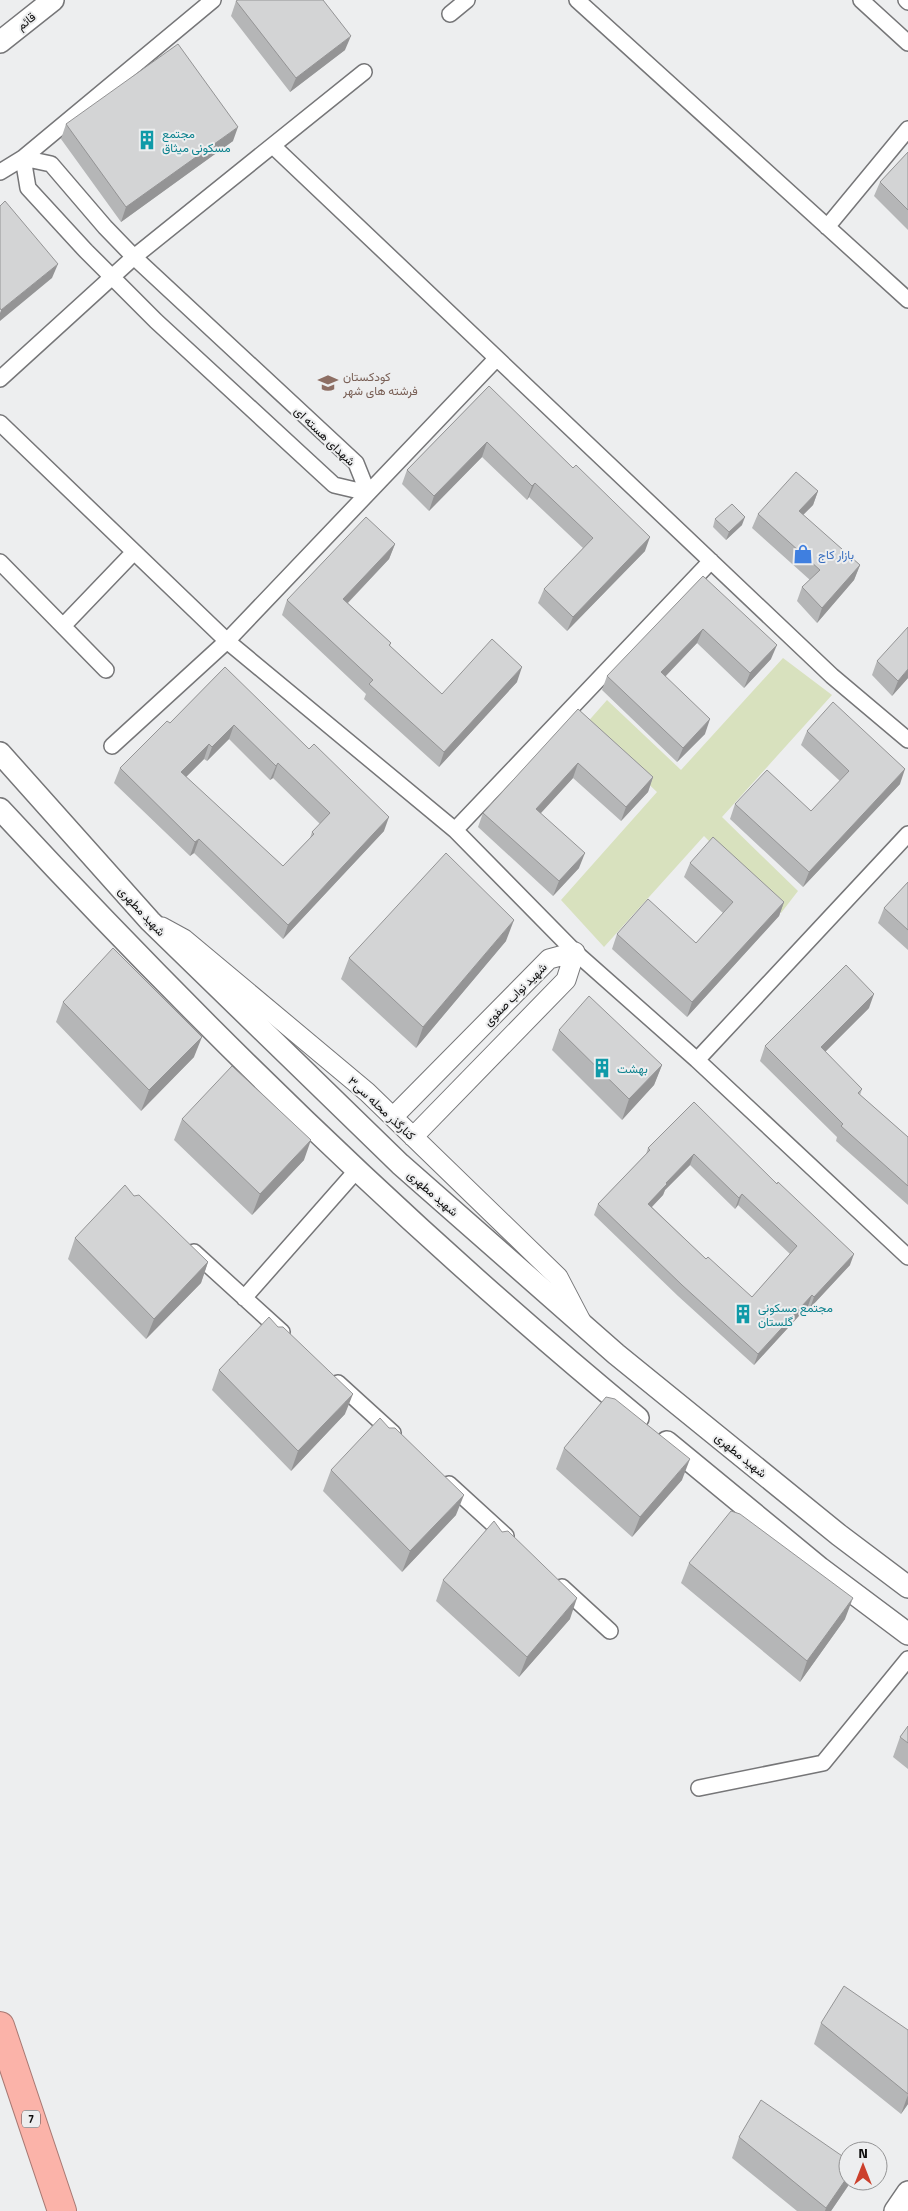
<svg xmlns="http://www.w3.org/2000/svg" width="908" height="2211" font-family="'Titillium Web',Vazirmatn,sans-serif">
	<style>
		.green { fill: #d8e1be }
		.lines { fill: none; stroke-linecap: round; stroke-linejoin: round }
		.minor-casing { stroke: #767678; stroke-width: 18 }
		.tertiary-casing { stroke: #767678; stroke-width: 21 }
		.secondary-casing { stroke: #767678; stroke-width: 24 }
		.motorway-casing { stroke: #a87973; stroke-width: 30 }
		.minor { stroke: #fff; stroke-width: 15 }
		.tertiary { stroke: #fff; stroke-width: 19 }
		.secondary { stroke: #fff; stroke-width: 21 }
		.motorway { stroke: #fbb3a9; stroke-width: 28 }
		.wall { fill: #b5b6b7; fill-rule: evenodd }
		.shaded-wall { fill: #949495 }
		.building { fill: #d3d4d5; stroke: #949495; fill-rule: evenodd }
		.labels { text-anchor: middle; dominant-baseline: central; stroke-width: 4; stroke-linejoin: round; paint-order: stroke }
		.shield { fill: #edeeef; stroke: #515152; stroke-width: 1 }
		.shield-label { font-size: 11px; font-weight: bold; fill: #0e0e0e }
		.street-label { font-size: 12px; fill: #0e0e0e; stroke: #edeeef }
		.culture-label { font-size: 12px; fill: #0d838f; stroke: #edeeef; text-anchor: start }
		.education-label { font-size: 12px; fill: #785e54; stroke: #edeeef; text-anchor: start }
		.shop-label { font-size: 12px; fill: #366cbe; stroke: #edeeef; text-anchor: start }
	</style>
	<rect width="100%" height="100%" fill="#edeeef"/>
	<!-- green -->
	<path class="green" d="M783,658L832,695L722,817L798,891L781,913L704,836L604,947L561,900L657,792L585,725L607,700L681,770Z"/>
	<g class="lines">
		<defs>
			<path id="minor" d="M577,0L908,300
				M861,0L908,43
				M906,0L908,2
				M450,14L467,0
				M273,146L832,676L908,740
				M23,158L51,164L105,227L134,257L356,463L368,493L334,485L156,321L86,251L28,188Z
				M0,172L23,158L213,0
				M827,227L908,129
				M0,379L134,257L364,72
				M0,423L227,641L455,830L575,952L697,1060L908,1257
				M0,562L106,670
				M63,626L134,552
				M112,746L227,641L496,359
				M455,830L711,561
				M697,1060L908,834
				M194,1252L282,1332
				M244,1298L356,1171
				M338,1383L393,1433
				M449,1484L506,1536
				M562,1587L610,1631
				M699,1788L823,1763L908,1659"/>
			<path id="tertiary" d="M162,927L184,939L367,1092L558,1277L581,1321
				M393,1117L549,959L575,952
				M413,1137L566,980L575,952"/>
			<path id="secondary" d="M0,42L53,0
				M0,753L150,921L400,1164L616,1354L839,1535L908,1587
				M0,809C200,1025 411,1231 638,1418
				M667,1442L820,1568L908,1634
				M895,2211L908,2192"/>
			<path id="motorway" d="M0,2026L62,2211"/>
		</defs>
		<!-- minor casing -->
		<use href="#minor" class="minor-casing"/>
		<!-- tertiary casing -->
		<use href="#tertiary" class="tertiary-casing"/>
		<!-- secondary casing -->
		<use href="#secondary" class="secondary-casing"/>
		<!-- motorway casing -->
		<use href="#motorway" class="motorway-casing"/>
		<!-- minor -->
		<use href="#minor" class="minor"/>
		<!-- tertiary -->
		<use href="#tertiary" class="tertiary"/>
		<!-- secondary -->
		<use href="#secondary" class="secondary"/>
		<!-- motorway -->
		<use href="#motorway" class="motorway"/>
	</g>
	<!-- wall -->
	<path class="wall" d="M236,1L345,50L290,92L231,16Z
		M66,124L233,141L121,222L61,139Z
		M908,152V230L874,196L880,182Z
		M489,386L645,551L567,631L538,603L544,589L583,548L529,497L527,500L482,457L429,511L402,484L407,470Z
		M818,491L813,505L803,515L860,565L854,580L817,623L797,601L802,587L810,580L752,528L758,514Z
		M715,519L742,525L726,540L713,527Z
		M395,544L389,559L348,603L391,643L390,646L442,694L517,682L439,767L364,699L366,694L282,615L287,600Z
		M703,576L771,659L744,688L697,643L665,677L705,734L677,762L602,690L607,676Z
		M877,661L908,678L892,696L872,675Z
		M225,667L384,831L283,939L194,853L190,856L114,783L120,768L170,723ZM229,739L270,780L273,778L320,824L312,832L310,838L283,866L186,777L204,759L207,761Z
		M578,709L653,777L648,792L621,821L573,778L540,813L579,868L553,896L478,827L483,813Z
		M807,731L900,784L803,887L730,819L735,804L811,811L840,781L801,745Z
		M690,863L784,902L779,916L687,1017L612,949L617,934L696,943L723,913L684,877Z
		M908,882V950L878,923L884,908Z
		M506,941L416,1048L341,979L349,958Z
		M63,1002L194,1057L141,1111L56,1022Z
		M869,1008L825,1052L862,1089L860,1095L908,1137V1205L836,1141L837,1137L760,1061L765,1046Z
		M559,1030L662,1065L654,1085L622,1120L552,1050Z
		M694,1102L850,1265L810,1308L808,1306L754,1365L678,1296L594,1215L598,1204L646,1154L648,1148ZM690,1165L735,1209L738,1205L790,1254L752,1297L706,1259L652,1207L663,1195L665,1190Z
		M182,1119L304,1160L252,1215L174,1140Z
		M134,1196L208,1262L201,1283L146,1339L68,1259L75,1238Z
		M219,1370L345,1414L291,1471L212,1390Z
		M564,1448L682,1480L632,1537L556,1469Z
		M331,1470L456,1515L402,1572L323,1491Z
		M689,1563L845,1619L800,1682L681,1583Z
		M443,1580L570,1619L519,1677L436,1601Z
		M908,1726V1769L893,1757L900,1737Z
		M821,2023L908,2030V2104L901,2114L814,2044Z
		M739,2137L850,2181L848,2186L831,2211H797L732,2158Z"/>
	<!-- shaded-wall -->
	<path class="shaded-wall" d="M351,36L345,50L290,92L296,78Z
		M238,127L233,141L121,222L126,207Z
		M58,264L52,278L0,321V313L1,310Z
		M487,442L482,457L429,511L434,496Z
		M535,483L529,497L527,500L532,486Z
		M818,491L813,505L793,525L799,511Z
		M745,517L742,525L726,540L729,532Z
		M650,537L645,551L567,631L573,617Z
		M395,544L389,559L338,613L343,599Z
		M860,565L854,580L817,623L822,608Z
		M703,629L697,643L655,687L661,672Z
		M777,645L771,659L744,688L750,673Z
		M522,667L517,682L439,767L444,752Z
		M908,669V678L892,696L898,681Z
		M710,719L705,734L677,762L683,748Z
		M234,725L229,739L207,761L212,747Z
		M209,744L204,759L176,787L181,772Z
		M278,763L273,778L270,780L276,766Z
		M578,763L573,778L531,824L536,809Z
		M905,769L900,784L803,887L809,872Z
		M653,777L648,792L621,821L626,807Z
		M389,817L384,831L283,939L288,925Z
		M199,839L194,853L190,856L195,842Z
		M585,853L579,868L553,896L559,881Z
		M784,902L779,916L687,1017L692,1002Z
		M514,920L506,941L416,1048L423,1027Z
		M874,994L869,1008L815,1062L821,1047Z
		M202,1037L194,1057L141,1111L149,1090Z
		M662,1065L654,1085L622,1120L629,1099Z
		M311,1140L304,1160L252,1215L260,1194Z
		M694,1154L690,1165L665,1190L663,1195L644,1215L648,1204L666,1183Z
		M742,1194L738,1205L735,1209L739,1198Z
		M854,1254L850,1265L810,1308L814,1297Z
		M208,1262L201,1283L146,1339L154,1319Z
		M812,1295L808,1306L754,1365L758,1354Z
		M353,1394L345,1414L291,1471L298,1451Z
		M690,1459L682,1480L632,1537L640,1517Z
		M464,1495L456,1515L402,1572L410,1551Z
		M577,1598L570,1619L519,1677L527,1657Z
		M853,1598L845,1619L800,1682L807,1661Z
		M908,2095V2104L901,2114Z
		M848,2176V2181H850L848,2186L831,2211H825L826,2208Z"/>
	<!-- building -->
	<path class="building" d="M238,0H323L351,36L296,78L236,1Z
		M178,44L238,127L126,207L66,124Z
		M908,152V210L880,182Z
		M5,201L58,264L1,310L0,308V206Z
		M489,386L573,468L576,465L650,537L573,617L544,589L593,538L535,483L532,486L487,442L434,496L407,470Z
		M796,472L818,491L799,511L860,565L822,608L802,587L820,570L758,514Z
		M732,504L745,517L729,532L715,519Z
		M366,517L395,544L343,599L391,643L389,645L442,694L492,639L522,667L444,752L369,684L373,680L287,600Z
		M703,576L777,645L750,673L703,629L661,672L710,719L683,748L607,676Z
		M908,627V669L898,681L877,661Z
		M225,667L309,749L314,744L389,817L288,925L199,839L195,842L120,768L167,721L170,723ZM234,725L276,766L278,763L330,813L312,832L314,834L283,866L181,772L209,744L212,747Z
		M833,702L905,769L809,872L735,804L767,770L811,811L849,771L807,731Z
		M578,709L653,777L626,807L578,763L536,809L585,853L559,881L483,813Z
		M713,837L784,902L692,1002L617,934L648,899L696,943L733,902L690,863Z
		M446,853L514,920L423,1027L349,958Z
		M908,882V930L884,908Z
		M113,948L202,1037L149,1090L63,1002Z
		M846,965L874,994L821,1047L862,1089L858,1093L908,1137V1186L841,1126L843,1124L765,1046Z
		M589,996L662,1065L629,1099L559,1030Z
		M232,1066L311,1140L260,1194L182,1119Z
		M694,1102L777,1184L778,1182L854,1254L814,1297L812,1295L758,1354L682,1285L598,1204L650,1150L648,1148ZM694,1154L739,1198L742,1194L797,1246L752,1297L708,1257L706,1259L648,1204L667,1184L666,1183Z
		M125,1185L134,1196L139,1195L208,1262L154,1319L75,1238Z
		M269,1317L278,1327H283L353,1394L298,1451L219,1370Z
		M606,1397L615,1399L690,1459L640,1517L564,1448Z
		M380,1418L389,1428H395L464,1495L410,1551L331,1470Z
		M731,1511L740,1514L853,1598L807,1661L689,1563Z
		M494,1521L502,1532L508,1531L577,1598L527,1657L443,1580Z
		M908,1726V1743L900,1737Z
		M844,1986L908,2030V2094L821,2023Z
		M761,2100L848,2160V2176L826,2208L739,2137Z"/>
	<!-- icons -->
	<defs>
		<symbol id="building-bare" viewBox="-9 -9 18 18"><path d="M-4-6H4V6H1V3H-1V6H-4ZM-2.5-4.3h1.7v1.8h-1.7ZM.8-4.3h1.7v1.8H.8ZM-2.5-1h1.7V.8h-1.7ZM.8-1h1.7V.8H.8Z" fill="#0f9aa8" stroke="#edeeef" stroke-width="2.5" paint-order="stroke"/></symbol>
		<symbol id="school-bare" viewBox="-9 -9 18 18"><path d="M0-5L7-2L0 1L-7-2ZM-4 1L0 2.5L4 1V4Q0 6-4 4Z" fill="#8d6e63" stroke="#edeeef" stroke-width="2.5" paint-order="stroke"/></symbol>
		<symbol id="shop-bare" viewBox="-9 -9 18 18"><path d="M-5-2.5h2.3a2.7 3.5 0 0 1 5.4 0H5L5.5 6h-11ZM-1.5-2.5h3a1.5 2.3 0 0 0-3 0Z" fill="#3f7fe0" stroke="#edeeef" stroke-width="2.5" paint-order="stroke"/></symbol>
	</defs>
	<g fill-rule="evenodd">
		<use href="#building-bare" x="133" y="126" width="28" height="28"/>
		<use href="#school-bare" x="314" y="369" width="28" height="28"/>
		<use href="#shop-bare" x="789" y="540" width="28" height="28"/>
		<use href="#building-bare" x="588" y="1054" width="28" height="28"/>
		<use href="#building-bare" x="729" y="1300" width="28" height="28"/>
	</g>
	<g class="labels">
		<!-- shield labels -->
		<rect class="shield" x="22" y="2110.5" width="18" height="17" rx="4"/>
		<g class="shield-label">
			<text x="31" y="2119">7</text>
		</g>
		<!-- street labels -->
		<g class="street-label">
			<text transform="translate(26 21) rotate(-38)">قائم</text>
			<text transform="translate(325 436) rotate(44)">شهدای هسته ای</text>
			<text transform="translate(142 911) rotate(47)">شهید مطهری</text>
			<text transform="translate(515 994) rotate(-45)">شهید نواب صفوی</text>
			<text transform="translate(382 1108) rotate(43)">کنارگذر محله سی۳</text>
			<text transform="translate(433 1193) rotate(41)">شهید مطهری</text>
			<text transform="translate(741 1455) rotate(39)">شهید مطهری</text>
		</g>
		<!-- culture labels -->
		<g class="culture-label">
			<text x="162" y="133">مجتمع<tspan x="162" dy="14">مسکونی میثاق</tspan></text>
			<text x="617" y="1068">بهشت</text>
			<text x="758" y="1307">مجتمع مسکونی<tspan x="758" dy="14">گلستان</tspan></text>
		</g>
		<!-- education labels -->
		<g class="education-label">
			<text x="343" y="376">کودکستان<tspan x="343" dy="14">فرشته های شهر</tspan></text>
		</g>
		<!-- shop labels -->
		<g class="shop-label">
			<text x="818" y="554">بازار کاج</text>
		</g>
	</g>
	<!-- north arrow -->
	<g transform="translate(863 2166)"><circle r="24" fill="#edeeef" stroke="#949495"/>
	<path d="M0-4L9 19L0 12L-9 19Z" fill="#cc402c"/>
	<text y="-8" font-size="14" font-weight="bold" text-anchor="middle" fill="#0e0e0e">N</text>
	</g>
</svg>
